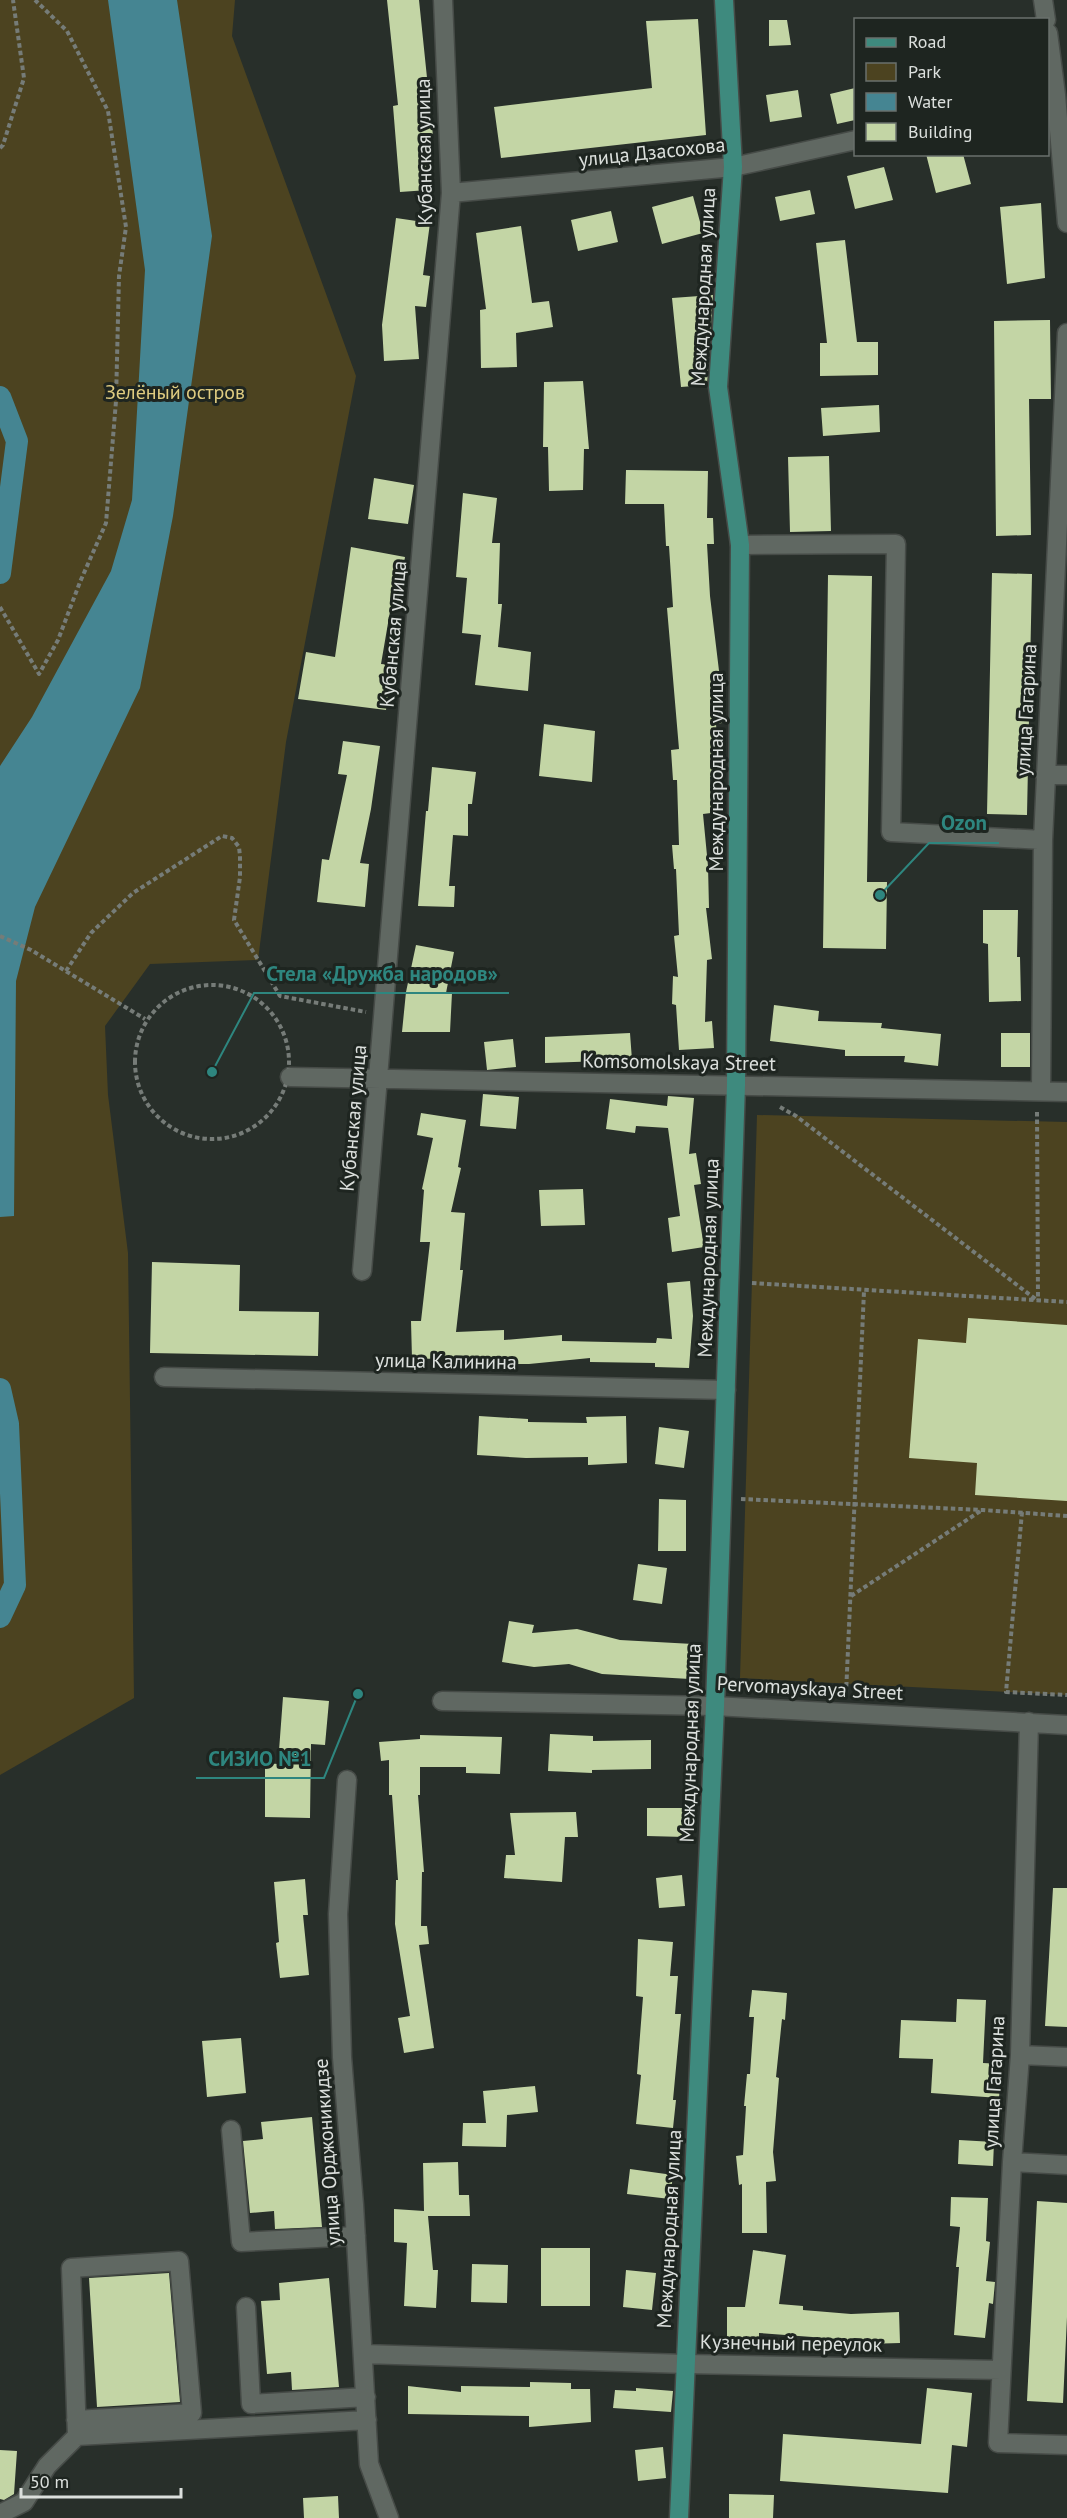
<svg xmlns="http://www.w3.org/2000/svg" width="1067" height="2518" font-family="'PT Sans',sans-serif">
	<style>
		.green { fill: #4c4320 }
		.water { fill: #458592 }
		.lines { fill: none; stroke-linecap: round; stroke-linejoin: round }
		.canal { stroke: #458592; stroke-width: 22 }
		.building { fill: #c3d5a5 }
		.minor-casing { stroke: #464b47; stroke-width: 21 }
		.major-casing { stroke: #464b47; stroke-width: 21 }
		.path { stroke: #767c78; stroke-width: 4; stroke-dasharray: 4.5 3; stroke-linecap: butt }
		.minor { stroke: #606862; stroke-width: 18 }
		.major { stroke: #3e8a7e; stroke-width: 18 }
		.labels { text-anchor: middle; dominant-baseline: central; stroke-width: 6; stroke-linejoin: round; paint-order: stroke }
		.street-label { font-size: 20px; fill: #dce0dd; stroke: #1e2520 }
		.park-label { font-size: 20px; fill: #dfcc80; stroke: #1e2520 }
		.leader { fill: none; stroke: #2e867f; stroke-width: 2 }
		.callout-dot { fill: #2e867f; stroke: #1e2520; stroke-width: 2 }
		.callout-label { font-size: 21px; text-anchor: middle; font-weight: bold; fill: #2e867f; stroke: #1e2520; stroke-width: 6; stroke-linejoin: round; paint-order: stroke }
	</style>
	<rect width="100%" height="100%" fill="#282f2a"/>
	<!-- green -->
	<path class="green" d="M0,0H235L232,36L356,376L286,742L258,960L150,964L105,1026L108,1095L128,1253L134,1698L0,1775Z
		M757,1115L1067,1122V1695L740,1678Z"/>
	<!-- water -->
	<path class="water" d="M108,0H177L212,236L173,516L140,688L35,907L16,981L14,1216L0,1217V766L32,717L111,571L132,500L145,270Z"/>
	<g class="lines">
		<!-- canal -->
		<path class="canal" d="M0,397L17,441L0,573
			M0,1389L8,1424L15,1585L0,1617"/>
	</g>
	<!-- building -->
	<path class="building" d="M387,0H419L433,136H423L428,190L400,192L393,106L398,105Z
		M698,19L706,135L501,158L494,107L652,88L646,21Z
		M769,20H787L791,45L769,46Z
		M855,88V120L837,124L830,94Z
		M798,90L802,117L770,122L766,95Z
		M926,154H963L971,184L936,193Z
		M884,167L893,200L855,209L847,176Z
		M810,190L815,214L780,221L775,197Z
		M693,196L703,233L662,244L652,207Z
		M1041,203L1045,278L1007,284L1000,207Z
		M611,211L618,242L578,251L571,220Z
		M396,218L430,223L423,275L430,276L426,307L415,306L419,359L384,361L382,325Z
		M521,226L532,303L549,301L553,327L516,333L517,367L481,368L480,310L486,309L476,233Z
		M845,240L857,342H878V375L820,376V343H827L816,243Z
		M713,295L707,385L681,387L672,298Z
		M1050,320L1051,399H1029L1031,535L996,536L994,321Z
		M583,381L589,449H584L583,490L549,491L548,447H543L544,382Z
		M879,405L880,432L823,436L821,408Z
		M829,456L831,531L790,532L788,457Z
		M626,470L708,471L707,518H713L714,544H707L710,596L720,679H717L722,723L716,724L720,777H710L711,813L703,814L708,866L709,908H706L712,959L707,960L705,1022L712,1021L714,1048L679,1050L676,1005L672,1004L673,976L678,977L674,936L679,935L676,869H674L672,845H679L677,780H673L671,750L679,749L667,608L673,607L669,546H666L664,504H625Z
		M374,478L414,485L408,524L368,519Z
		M463,493L497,498L492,543H500L498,604H502L498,647L531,652L528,691L475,685L481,635L462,633L467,578L456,577Z
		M351,547L405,557L399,595L393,594L381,664L392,665L386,710L298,699L306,652L335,657Z
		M992,573L1032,574L1027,815L987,814Z
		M828,575L872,576L867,882H887L886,949L823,948Z
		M544,724L595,731L592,782L539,776Z
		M343,741L380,746L371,809L360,863L369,864L365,907L317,902L322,859L329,860L347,775L338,774Z
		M432,767L476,772L472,804H468V836L453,835L449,886H455L454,907L418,906L426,811H428Z
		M983,910H1018L1017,957H1020L1021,1001L989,1002L988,944L983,943Z
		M416,945L454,952L446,993H452L450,1032H402L406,992Z
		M774,1005L819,1011L818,1021L882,1023L881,1028L941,1034L938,1066L904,1062L905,1056H845V1050L770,1041Z
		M630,1033L632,1060L545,1063V1037Z
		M1001,1033H1030V1067H1001Z
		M513,1039L516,1067L487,1070L484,1042Z
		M483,1094L519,1097L516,1129L480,1126Z
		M668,1096L694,1098L689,1154L696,1153L701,1184L694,1185L704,1247L672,1252L668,1218L680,1216L668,1128L636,1126L635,1133L606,1129L610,1099L667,1106Z
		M421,1113L466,1120L458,1167L461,1168L451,1212L465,1213L460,1270H463L456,1332L504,1330V1340L562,1335V1341L656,1343L657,1338L672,1339L667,1283L690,1281L693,1316L689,1368L655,1367V1363L590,1362V1358L529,1364H477V1358L412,1359L411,1321H421L430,1242H420L424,1190L422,1189L433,1138L417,1135Z
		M583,1189L585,1225L541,1226L539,1190Z
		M152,1262L240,1265L239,1311L319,1312L318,1356L150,1353Z
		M968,1318L1067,1325V1501L975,1495L977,1463L909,1458L918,1339L966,1343Z
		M479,1416L528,1419V1422L587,1423L586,1417L626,1416L627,1463L588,1465V1457L526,1458L477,1455Z
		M659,1427L689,1431L684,1468L655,1464Z
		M659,1499L686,1500V1551H658Z
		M638,1564L667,1568L662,1604L633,1600Z
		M509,1621L534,1625L532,1633L577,1629L620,1640L693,1644L690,1679L602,1674L569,1664L534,1667L502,1662Z
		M283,1697L329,1701L325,1745L311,1744L310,1818L265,1817V1763L278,1764Z
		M550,1734L593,1736V1741L651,1740V1769L592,1770V1773L548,1771Z
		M420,1735L502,1737L500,1774L466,1773V1767H420V1795H418L424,1872H422L421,1926H427L429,1944L419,1945L434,2048L404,2053L398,2018L410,2016L395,1924L396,1880H398L392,1795H389V1760L381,1761L379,1742L420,1739Z
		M647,1808H686L685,1837L647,1836Z
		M576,1812L578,1837H565L562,1882L504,1878L506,1855H515L510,1813Z
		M682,1875L685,1906L659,1908L656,1878Z
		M305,1879L308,1915H303L309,1975L280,1978L276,1943L279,1942L274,1882Z
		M1053,1888H1067V2027L1045,2026Z
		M638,1939L673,1942L670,1976H678L675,2014H681L673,2100H676L673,2128L636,2124L641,2075L637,2074L643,1997L636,1996Z
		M752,1990L787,1993L785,2020L782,2019L776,2077L779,2078L773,2152L776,2181L766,2182L767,2233H742V2184L739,2185L736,2156L743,2155L746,2106H744L747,2074H750L754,2017H749Z
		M957,1999L986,2000L983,2063L1002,2064L999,2098L931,2093L933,2059L899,2058L901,2020L956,2022Z
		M241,2038L246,2093L207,2097L202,2041Z
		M535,2086L538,2112L507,2115L506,2147L462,2146L463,2123H486L483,2091Z
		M312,2117L322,2227L275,2229L274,2211L250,2213L243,2141L263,2139L261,2122Z
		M959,2140L994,2142L993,2166L958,2164Z
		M458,2162L459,2195H469L470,2216H428L433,2270H438L436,2308L404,2306L407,2243L394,2242V2209L424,2211L423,2163Z
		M630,2169L673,2175L670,2199L627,2194Z
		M951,2197L988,2198L986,2241L990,2242L986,2281L995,2282L993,2304L989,2303L985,2338L954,2335L959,2267H956L960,2227L950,2226Z
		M1037,2201L1067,2203V2317L1063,2403L1027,2401Z
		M541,2248H590V2306H541Z
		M753,2250L786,2255L779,2304L803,2306V2310L851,2314L899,2312L900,2343L866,2344V2341L759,2333V2337L727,2338V2307H745Z
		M472,2264L508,2265L507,2303L471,2302Z
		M626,2270L656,2273L652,2310L623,2307Z
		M169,2273L180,2402L97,2407L89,2278Z
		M329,2278L339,2387L292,2390L291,2372L267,2374L261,2301L280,2300L279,2283Z
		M530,2382L571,2383V2389H590L591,2422L529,2427V2416L408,2414V2386L461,2392V2386L530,2387Z
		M636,2388L673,2391L671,2412L613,2408L615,2390L636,2391Z
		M927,2388L972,2393L967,2447L952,2445L948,2493L780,2481L783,2434L921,2444Z
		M663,2447L666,2478L638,2481L635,2450Z
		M0,2450L17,2451L14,2494L4,2500L0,2499Z
		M729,2494L774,2495L773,2518H729Z
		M338,2496L339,2518H304L303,2498Z"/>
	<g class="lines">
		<defs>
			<path id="minor" d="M1043,0L1046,20
				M1048,33L1056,95L1067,223
				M451,193L733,167L856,140
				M740,545L896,544L891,832L1043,840
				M1045,775H1067
				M290,1077L1067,1092
				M1041,1090L1043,840L1067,333
				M362,1271L451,193L443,0
				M164,1377L726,1390
				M442,1701L715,1706L1067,1725
				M1029,1722L1020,2055L1012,2162L998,2443L1067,2445
				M347,1780L338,1914L342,2057L354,2205L369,2464L389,2518
				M1020,2055L1067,2057
				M231,2130L241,2242L356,2236
				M1012,2162L1067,2165
				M246,2307L251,2404L366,2397
				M363,2354L686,2364L1001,2370
				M76,2420L192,2413L179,2261L71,2268L77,2436
				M0,2514L24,2502L47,2466L77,2436L367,2420"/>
			<path id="major" d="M679,2518L715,1706L736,1085L740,545L718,387L733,167L724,0"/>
		</defs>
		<!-- minor casing -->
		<use href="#minor" class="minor-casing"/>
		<!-- major casing -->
		<use href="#major" class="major-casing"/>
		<!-- path -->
		<path class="path" d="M0,148L3,145L24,78L13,0
			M0,607L39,674L58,640L80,582L106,523L116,401L119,276L126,227L108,111L67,31L35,0
			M0,936L31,950L145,1019
			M66,971L91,933L133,893L222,836L232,838L239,847L240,856V877L234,920L280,996L366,1012
			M135 1062a77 77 0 1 1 154 0a77 77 0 1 1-154 0Z
			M780,1107L796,1116L1038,1301
			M1037,1112L1038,1300
			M752,1283L1067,1302
			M741,1499L983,1510L1067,1516
			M1022,1512L1006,1692L1067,1695
			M851,1596L982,1510
			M846,1694L864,1291"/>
		<!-- minor -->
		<use href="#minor" class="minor"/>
		<!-- major -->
		<use href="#major" class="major"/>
	</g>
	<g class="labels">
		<!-- street labels -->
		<g class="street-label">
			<text transform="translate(424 152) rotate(-91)">Кубанская улица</text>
			<text transform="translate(652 152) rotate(-6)">улица Дзасохова</text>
			<text transform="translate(703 287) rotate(-87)">Международная улица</text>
			<text transform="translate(393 634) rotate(-85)">Кубанская улица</text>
			<text transform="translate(1026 710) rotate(-87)">улица Гагарина</text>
			<text transform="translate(716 772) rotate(-90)">Международная улица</text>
			<text transform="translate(679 1062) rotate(1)">Komsomolskaya Street</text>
			<text transform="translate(353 1118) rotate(-85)">Кубанская улица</text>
			<text transform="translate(708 1258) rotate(-88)">Международная улица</text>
			<text transform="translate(446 1361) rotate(1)">улица Калинина</text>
			<text transform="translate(810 1688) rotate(3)">Pervomayskaya Street</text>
			<text transform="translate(690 1743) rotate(-88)">Международная улица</text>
			<text transform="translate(994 2082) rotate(-87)">улица Гагарина</text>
			<text transform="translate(327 2152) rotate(-94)">улица Орджоникидзе</text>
			<text transform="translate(669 2229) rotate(-87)">Международная улица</text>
			<text transform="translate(791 2343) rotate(1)">Кузнечный переулок</text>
		</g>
		<!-- park labels -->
		<g class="park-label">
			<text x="175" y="392">Зелёный остров</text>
		</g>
	</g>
	<!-- callouts -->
	<path class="leader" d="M880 895L929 843H999M212 1072L254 993H509M358 1694L324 1778H196"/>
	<g class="callout-dot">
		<circle cx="880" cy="895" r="6"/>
		<circle cx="212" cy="1072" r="6"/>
		<circle cx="358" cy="1694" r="6"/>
	</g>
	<g class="callout-label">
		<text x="964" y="830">Ozon</text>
		<text x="382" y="981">Стела «Дружба народов»</text>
		<text x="260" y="1766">СИЗИО №1</text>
	</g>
	<!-- legend -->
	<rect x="854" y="18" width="195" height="138" fill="#1e2520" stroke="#6a706c" stroke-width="1.5"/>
	<rect x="866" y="38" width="30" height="9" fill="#3e8a7e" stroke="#6a706c" stroke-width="1.5"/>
	<text x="908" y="48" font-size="18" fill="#dce0dd">Road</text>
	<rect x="866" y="63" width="30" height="18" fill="#4c4320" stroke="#6a706c" stroke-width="1.5"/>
	<text x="908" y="78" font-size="18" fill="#dce0dd">Park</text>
	<rect x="866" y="93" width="30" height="18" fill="#458592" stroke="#6a706c" stroke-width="1.5"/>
	<text x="908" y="108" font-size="18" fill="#dce0dd">Water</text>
	<rect x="866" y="123" width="30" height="18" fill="#c3d5a5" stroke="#6a706c" stroke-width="1.5"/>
	<text x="908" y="138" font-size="18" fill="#dce0dd">Building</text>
	<!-- scale -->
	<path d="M21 2488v9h160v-9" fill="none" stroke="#dce0dd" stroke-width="3"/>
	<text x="30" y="2488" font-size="18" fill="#dce0dd" stroke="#1e2520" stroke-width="4.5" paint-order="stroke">50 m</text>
</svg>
